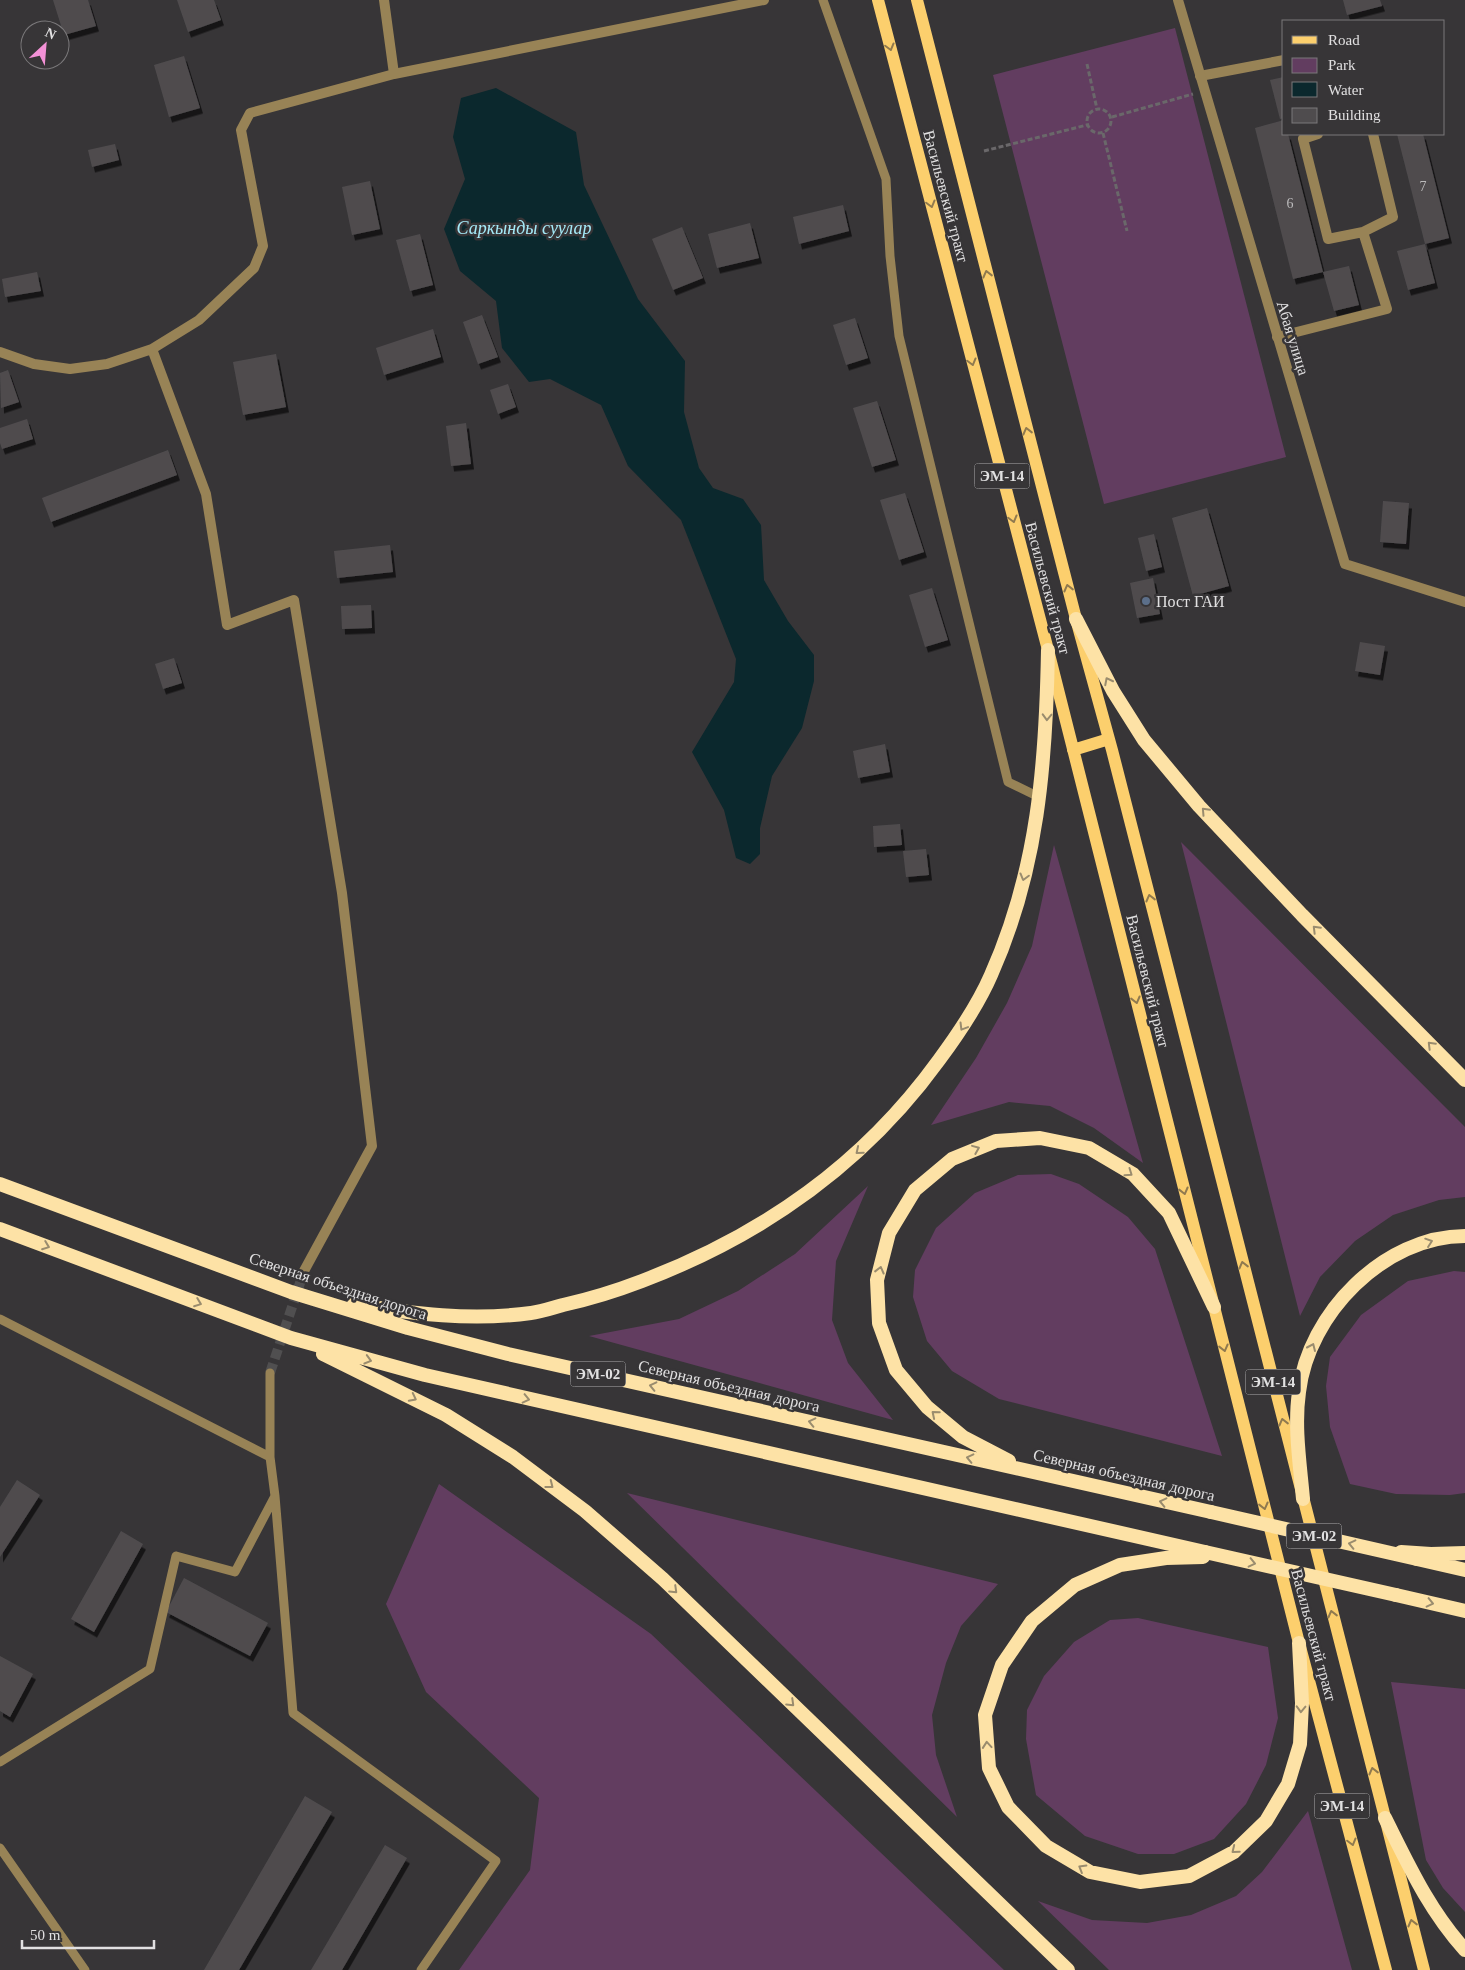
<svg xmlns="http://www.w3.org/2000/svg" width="1465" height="1970" font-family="'Times New Roman',serif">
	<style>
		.green { fill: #623d60 }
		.water { fill: #0b282d }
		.building { fill: #4f4c4e; filter: url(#shadow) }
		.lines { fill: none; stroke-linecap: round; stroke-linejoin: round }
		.minor-tunnel { stroke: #504f50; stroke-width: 10; stroke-dasharray: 10 5; stroke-linecap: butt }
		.path { stroke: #6a686a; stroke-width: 3; stroke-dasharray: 5 2.5; stroke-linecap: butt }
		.service { stroke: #988356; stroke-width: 9 }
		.minor { stroke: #988356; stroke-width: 10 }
		.tertiary { stroke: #988356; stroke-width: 10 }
		.primary { stroke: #fccf6d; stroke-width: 12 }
		.trunk { stroke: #fde2a6; stroke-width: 14 }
		.trunk-bridge { stroke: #fde2a6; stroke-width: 14 }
		.oneway { stroke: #907a4f }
		.oneway2 { stroke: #9a8c6e }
		.service-dot { fill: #5c6f8a; stroke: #373537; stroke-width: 2 }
		.labels { text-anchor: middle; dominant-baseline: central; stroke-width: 5; stroke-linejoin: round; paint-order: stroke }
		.number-label { font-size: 14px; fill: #bcbbbc }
		.shield { fill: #373537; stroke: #aeadae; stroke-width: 1 }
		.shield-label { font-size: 15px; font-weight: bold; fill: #e1e0e1 }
		.street-label { font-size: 16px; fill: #e1e0e1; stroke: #373537 }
		.poi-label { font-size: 16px; fill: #e1e0e1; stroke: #373537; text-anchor: start }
		.water-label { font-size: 18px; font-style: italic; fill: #a5eaf8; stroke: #373537 }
	</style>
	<defs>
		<filter id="shadow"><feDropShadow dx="3" dy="5.5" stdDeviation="0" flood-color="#0009"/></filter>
	</defs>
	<rect width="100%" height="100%" fill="#373537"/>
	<!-- green -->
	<path class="green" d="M1175,28L1286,457L1104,504L993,75Z
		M1181,842L1465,1127V1197L1439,1200L1393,1215L1355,1241L1320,1277L1300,1316Z
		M1054,845L1143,1163L1094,1128L1050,1106L1009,1102L931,1125L976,1058L1007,1003L1032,946Z
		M1051,1174L1079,1184L1128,1217L1155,1249L1222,1456L999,1399L952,1371L927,1341L913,1297L915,1270L936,1228L975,1193L1018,1175Z
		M868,1186L836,1261L832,1320L848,1363L893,1420L589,1336L679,1319L738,1291L795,1254Z
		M1454,1271L1465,1272V1493L1450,1495L1396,1494L1350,1484L1330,1427L1326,1386L1330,1357L1361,1315L1408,1281Z
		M439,1484L651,1634L1004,1970H459L530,1870L539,1798L426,1692L386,1604Z
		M627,1493L998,1584L961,1626L946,1663L932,1715L936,1755L957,1817Z
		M1138,1618L1268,1647L1278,1718L1266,1765L1246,1804L1214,1839L1174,1854H1138L1085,1836L1036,1795L1026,1739L1027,1710L1044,1676L1074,1642L1110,1620Z
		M1391,1682L1465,1689V1912L1443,1888L1426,1860Z
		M1308,1811L1352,1970H1109L1038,1901L1092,1920L1147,1923L1191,1915L1236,1896L1262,1872Z"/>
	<!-- water -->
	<path class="water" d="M496,88L576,132L584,185L638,299L685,361L684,412L699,468L713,488L743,499L761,525L764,580L788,621L814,655V681L802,728L772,776L760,828V854L750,864L736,858L724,810L692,752L734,682L736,659L681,520L628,466L601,405L550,379L529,382L502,348L496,301L460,271L444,229L465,179L453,137L461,98Z"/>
	<!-- building -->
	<path class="building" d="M53,0H88L96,26L64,35Z
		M177,0H214L221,20L188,32Z
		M1343,0H1380L1382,6L1347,15Z
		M184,56L200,108L169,117L154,65Z
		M1284,77V118L1280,119L1270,80Z
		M1284,120V134H1288L1323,272L1293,279L1255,128Z
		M1397,134H1423L1449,238L1425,244Z
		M115,144L119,160L92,167L88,150Z
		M370,181L380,229L352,235L342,187Z
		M843,205L849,231L799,244L793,217Z
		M750,223L759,258L717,268L708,234Z
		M682,227L703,278L673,290L652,239Z
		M420,234L433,285L410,291L396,240Z
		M1425,244L1435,283L1408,290L1397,251Z
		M1349,266L1359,305L1334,311L1323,272Z
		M37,272L41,291L5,297L2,279Z
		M482,315L498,357L478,364L463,322Z
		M855,318L868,358L846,365L833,325Z
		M433,329L441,357L384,375L376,348Z
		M276,354L286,407L243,415L233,362Z
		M8,370L19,402L1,408L0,373Z
		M508,384L516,407L498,414L490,390Z
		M877,401L896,460L872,467L853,408Z
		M27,419L33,439L2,449L0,443V428Z
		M466,423L471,464L451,466L446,426Z
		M168,450L177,475L51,522L42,498Z
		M905,493L924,552L899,560L880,500Z
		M1383,501L1409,503L1406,544L1380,542Z
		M1207,508L1229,586L1193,596L1172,518Z
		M1154,534L1162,567L1146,571L1138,538Z
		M390,545L393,572L337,578L334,551Z
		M1153,578L1160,614L1137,618L1130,583Z
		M932,588L948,640L925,647L909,595Z
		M371,605L372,628L342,629L341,606Z
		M1360,642L1385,646L1380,675L1355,671Z
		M174,658L182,683L163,689L155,664Z
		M885,744L890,772L858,778L853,751Z
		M900,824L902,845L874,847L873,826Z
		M926,849L929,875L906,877L903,851Z
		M17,1480L40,1495L0,1557V1507Z
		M121,1531L143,1544L94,1632L71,1619Z
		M184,1578L268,1623L250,1656L166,1612Z
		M0,1656L33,1674L10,1717L0,1711Z
		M305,1796L332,1812L239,1970H204Z
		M385,1845L407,1858L342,1970H311Z"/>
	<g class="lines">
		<!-- minor-tunnel -->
		<path class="minor-tunnel" d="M270,1373L304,1271"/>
		<!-- path -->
		<path class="path" d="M1087,64L1097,109
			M1087 121a12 12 0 1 1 24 0a12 12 0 1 1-24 0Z
			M1112,117L1193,94
			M1103,133L1127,231
			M984,151L1087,125"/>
		<!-- service -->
		<path class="service" d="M823,0L886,179L890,256L899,336L1008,782L1039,797
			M0,1319L270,1457L275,1496L293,1713L496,1861L421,1970
			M270,1373V1457
			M0,1762L150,1669L176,1556L235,1572L275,1496
			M0,1848L85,1970"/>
		<!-- minor -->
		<path class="minor" d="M384,0L394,74
			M1200,76L1284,60
			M1363,232L1393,217L1373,134
			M1277,337L1387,309L1363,232L1328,239L1303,139L1318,134
			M152,349L206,494L227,625L294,600L342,893L372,1146L304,1271
			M0,352L34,364L70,369L107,364L152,349L199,320L254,268L263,246L241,130L250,113L394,74L764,0"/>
		<!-- tertiary -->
		<path class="tertiary" d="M1178,0L1345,564L1465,602"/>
		<!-- primary -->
		<path class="primary" d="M878,0L1048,650L1299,1643L1386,1970
			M917,0L1076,619L1112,750L1424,1970
			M1073,750L1109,739"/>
		<!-- trunk -->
		<path class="trunk" d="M1076,619L1113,691L1144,740L1199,806L1302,915L1465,1080
			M0,1184L291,1292L408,1328L508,1354L1211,1512
			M0,1229L291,1338L425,1375L1205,1552
			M354,1304C412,1314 472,1321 531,1313C541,1312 552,1308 563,1305C590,1299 616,1291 642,1281C763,1235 863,1165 939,1060C959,1033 978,1005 991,975C1038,870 1046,764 1048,650
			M323,1354L446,1415L513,1457L585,1511L663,1579L1068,1970
			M1009,1461L963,1437L927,1407L896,1370L879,1323L877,1280L889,1233L915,1190L952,1159L996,1141L1040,1138L1089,1148L1133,1174L1169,1213L1214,1307
			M1303,1499C1300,1464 1294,1427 1299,1392C1308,1314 1384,1236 1465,1236
			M1401,1552L1431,1554L1465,1553
			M1203,1557L1166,1558L1120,1565L1075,1585L1032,1621L1002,1665L985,1715L989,1768L1008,1807L1046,1846L1090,1872L1140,1882L1189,1876L1234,1852L1266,1821L1288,1784L1300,1744L1302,1703L1299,1643
			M1417,1559L1465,1570
			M1396,1595L1465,1611
			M1385,1818C1409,1866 1429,1910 1465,1950"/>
		<!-- trunk-bridge -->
		<path class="trunk-bridge" d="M1211,1512L1417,1559
			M1205,1552L1396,1595"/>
	</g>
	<!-- one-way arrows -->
	<defs><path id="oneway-chevron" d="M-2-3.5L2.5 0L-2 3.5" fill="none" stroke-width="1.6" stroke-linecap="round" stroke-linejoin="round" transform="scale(1.25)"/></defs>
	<g class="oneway">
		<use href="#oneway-chevron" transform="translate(890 47) rotate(75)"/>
		<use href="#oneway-chevron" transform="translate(931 204) rotate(75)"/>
		<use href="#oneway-chevron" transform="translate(987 274) rotate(-104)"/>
		<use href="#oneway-chevron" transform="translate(972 362) rotate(75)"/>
		<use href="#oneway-chevron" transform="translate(1027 431) rotate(-104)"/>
		<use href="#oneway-chevron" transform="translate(1013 519) rotate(75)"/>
		<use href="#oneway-chevron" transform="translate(1068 588) rotate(-104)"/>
		<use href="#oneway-chevron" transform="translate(1150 898) rotate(-104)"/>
		<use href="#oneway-chevron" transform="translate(1136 1000) rotate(76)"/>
		<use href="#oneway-chevron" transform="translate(1184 1191) rotate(76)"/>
		<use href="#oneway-chevron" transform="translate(1243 1265) rotate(-104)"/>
		<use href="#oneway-chevron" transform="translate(1224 1348) rotate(76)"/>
		<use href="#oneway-chevron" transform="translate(1283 1422) rotate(-104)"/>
		<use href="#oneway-chevron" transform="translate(1264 1506) rotate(76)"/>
		<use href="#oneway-chevron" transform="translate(1332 1614) rotate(-104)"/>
		<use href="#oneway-chevron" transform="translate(1373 1771) rotate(-104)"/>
		<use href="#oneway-chevron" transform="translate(1352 1842) rotate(75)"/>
		<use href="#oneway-chevron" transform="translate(1412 1923) rotate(-104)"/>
	</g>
	<g class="oneway2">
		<use href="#oneway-chevron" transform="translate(1108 681) rotate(-117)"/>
		<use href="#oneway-chevron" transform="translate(1047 717) rotate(92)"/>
		<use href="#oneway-chevron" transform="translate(1205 811) rotate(-133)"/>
		<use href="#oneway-chevron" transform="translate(1024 877) rotate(105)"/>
		<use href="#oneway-chevron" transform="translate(1316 929) rotate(-135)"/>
		<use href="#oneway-chevron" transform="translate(963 1027) rotate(121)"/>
		<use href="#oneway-chevron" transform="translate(1431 1045) rotate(-135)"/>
		<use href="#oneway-chevron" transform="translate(976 1149) rotate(-22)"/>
		<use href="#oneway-chevron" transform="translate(859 1151) rotate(140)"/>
		<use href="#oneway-chevron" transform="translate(1129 1173) rotate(35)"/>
		<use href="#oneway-chevron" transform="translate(1429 1242) rotate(-19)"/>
		<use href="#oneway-chevron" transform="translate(46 1246) rotate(21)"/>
		<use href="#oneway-chevron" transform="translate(880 1270) rotate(-76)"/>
		<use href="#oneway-chevron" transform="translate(198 1303) rotate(21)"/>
		<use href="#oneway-chevron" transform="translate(1312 1347) rotate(-66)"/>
		<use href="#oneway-chevron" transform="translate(368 1360) rotate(16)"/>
		<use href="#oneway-chevron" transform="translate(653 1386) rotate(-167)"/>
		<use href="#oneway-chevron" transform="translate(413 1398) rotate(27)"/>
		<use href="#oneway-chevron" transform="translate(526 1399) rotate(13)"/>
		<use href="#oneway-chevron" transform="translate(935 1414) rotate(-140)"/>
		<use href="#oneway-chevron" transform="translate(812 1422) rotate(-167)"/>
		<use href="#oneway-chevron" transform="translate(970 1458) rotate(-167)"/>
		<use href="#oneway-chevron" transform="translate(550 1485) rotate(38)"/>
		<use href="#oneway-chevron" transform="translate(1163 1502) rotate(-167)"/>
		<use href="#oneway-chevron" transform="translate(1352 1544) rotate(-167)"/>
		<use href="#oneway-chevron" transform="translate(1252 1563) rotate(13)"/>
		<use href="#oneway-chevron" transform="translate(674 1590) rotate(44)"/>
		<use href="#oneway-chevron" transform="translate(1430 1603) rotate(13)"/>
		<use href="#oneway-chevron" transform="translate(791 1703) rotate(44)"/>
		<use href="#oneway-chevron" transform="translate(1301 1709) rotate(92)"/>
		<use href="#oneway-chevron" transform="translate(987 1745) rotate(-95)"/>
		<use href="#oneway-chevron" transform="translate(1235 1850) rotate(141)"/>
		<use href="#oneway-chevron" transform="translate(1082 1868) rotate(-149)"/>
	</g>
	<!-- markers -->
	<circle class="service-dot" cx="1146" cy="601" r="5"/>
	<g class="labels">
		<!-- number labels -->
		<g class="number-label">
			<text x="1423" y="186">7</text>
			<text x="1290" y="203">6</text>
		</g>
		<!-- shield labels -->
		<g class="shield">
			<rect x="974.5" y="463.5" width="55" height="25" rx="4"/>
			<rect x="570.5" y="1361.5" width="55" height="25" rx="4"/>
			<rect x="1245.5" y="1369.5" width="55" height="25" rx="4"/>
			<rect x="1286.5" y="1523.5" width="55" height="25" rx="4"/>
			<rect x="1314.5" y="1793.5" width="55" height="25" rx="4"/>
		</g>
		<g class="shield-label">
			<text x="1002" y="476">ЭМ-14</text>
			<text x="598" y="1374">ЭМ-02</text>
			<text x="1273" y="1382">ЭМ-14</text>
			<text x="1314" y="1536">ЭМ-02</text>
			<text x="1342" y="1806">ЭМ-14</text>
		</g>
		<!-- street labels -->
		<g class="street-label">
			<text transform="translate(946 196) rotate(75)">Васильевский тракт</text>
			<text transform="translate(1293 338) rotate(73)">Абая улица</text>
			<text transform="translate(1048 588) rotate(75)">Васильевский тракт</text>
			<text transform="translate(1148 981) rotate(76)">Васильевский тракт</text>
			<text transform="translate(338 1286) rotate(18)">Северная объездная дорога</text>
			<text transform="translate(729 1386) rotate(13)">Северная объездная дорога</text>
			<text transform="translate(1124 1475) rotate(13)">Северная объездная дорога</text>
			<text transform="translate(1314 1635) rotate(75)">Васильевский тракт</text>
		</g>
		<!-- poi labels -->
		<g class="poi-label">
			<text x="1156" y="601">Пост ГАИ</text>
		</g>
		<!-- water labels -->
		<g class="water-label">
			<text x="524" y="228">Саркынды суулар</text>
		</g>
	</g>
	<!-- legend -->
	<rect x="1282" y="20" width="162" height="115" fill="#373537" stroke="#7b797b"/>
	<rect x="1292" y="36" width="25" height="8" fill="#fccf6d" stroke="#7b797b"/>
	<text x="1328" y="45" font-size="15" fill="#e1e0e1">Road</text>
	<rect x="1292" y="58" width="25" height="15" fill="#623d60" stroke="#7b797b"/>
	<text x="1328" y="70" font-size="15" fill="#e1e0e1">Park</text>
	<rect x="1292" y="82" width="25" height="15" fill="#0b282d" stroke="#7b797b"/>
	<text x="1328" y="95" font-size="15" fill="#e1e0e1">Water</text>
	<rect x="1292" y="108" width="25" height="15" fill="#4f4c4e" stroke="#7b797b"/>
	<text x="1328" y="120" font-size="15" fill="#e1e0e1">Building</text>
	<!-- north arrow -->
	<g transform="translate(45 45) rotate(26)"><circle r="24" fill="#373537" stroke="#7b797b"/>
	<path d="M0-4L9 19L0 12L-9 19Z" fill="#f391d6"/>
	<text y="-8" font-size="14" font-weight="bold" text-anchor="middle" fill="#e1e0e1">N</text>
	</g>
	<!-- scale -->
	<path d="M22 1940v8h132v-8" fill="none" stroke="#e1e0e1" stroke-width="2.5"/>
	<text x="30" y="1940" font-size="15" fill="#e1e0e1" stroke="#373537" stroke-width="4" paint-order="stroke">50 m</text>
</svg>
